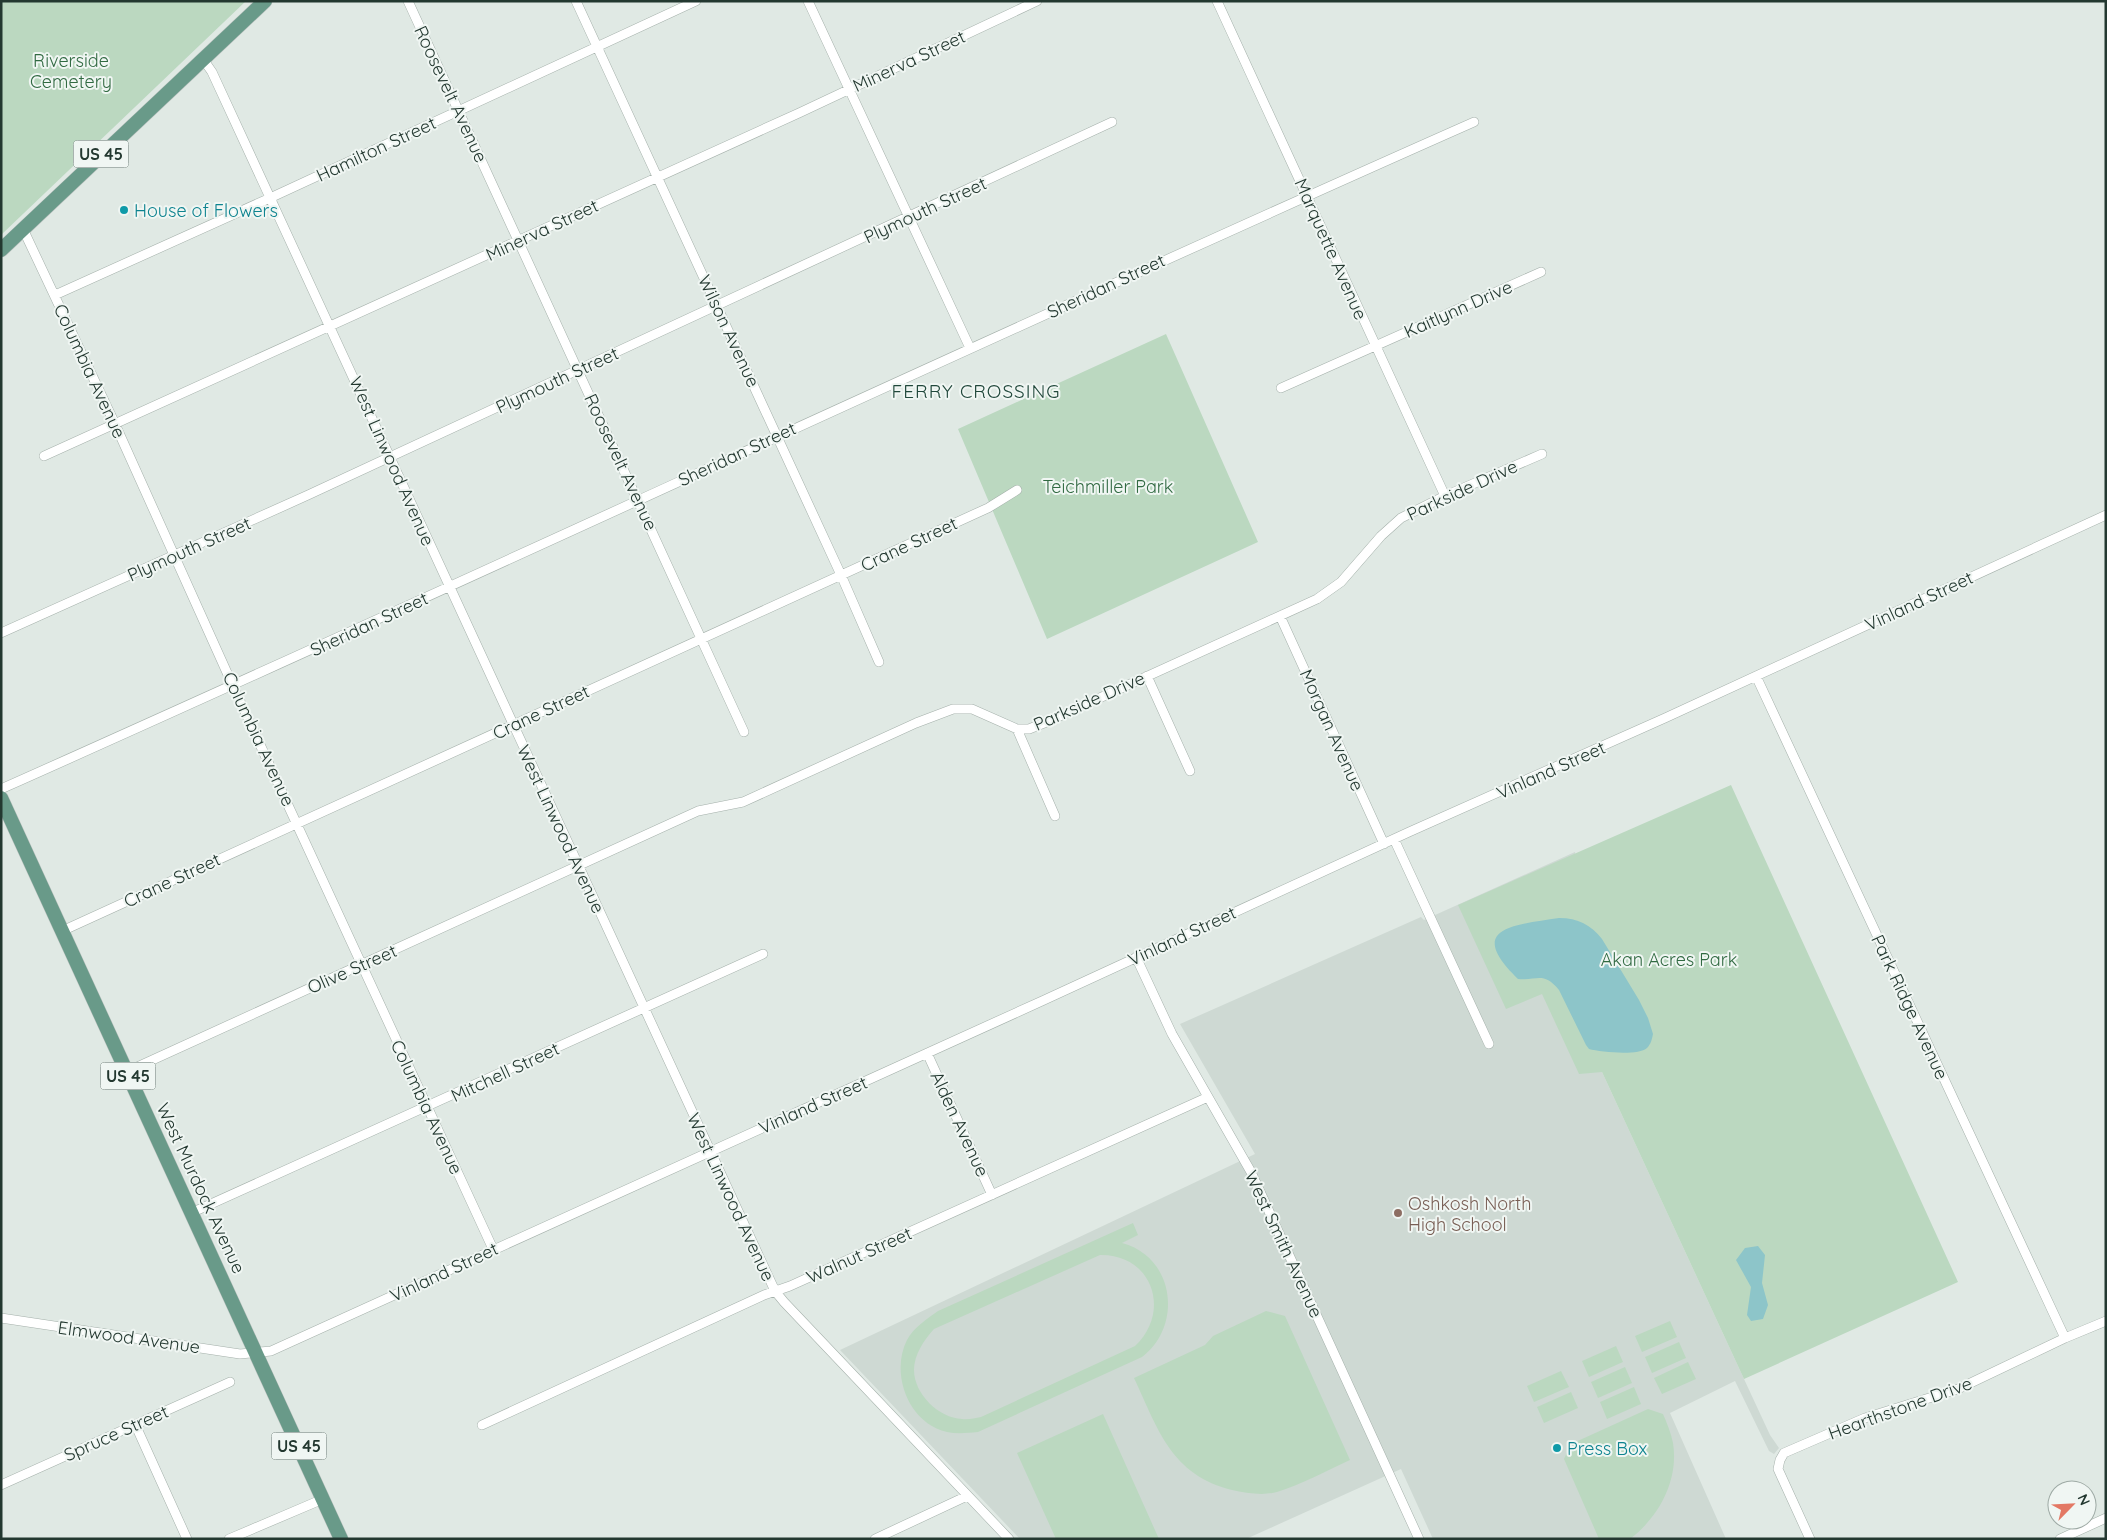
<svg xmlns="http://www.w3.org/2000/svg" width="2107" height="1540" font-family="Quicksand,sans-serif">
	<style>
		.built { fill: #ced9d3 }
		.green { fill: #bbd8c0; fill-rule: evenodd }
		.water { fill: #8dc5c9 }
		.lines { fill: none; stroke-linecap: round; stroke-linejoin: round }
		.street-casing { stroke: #a4b0aa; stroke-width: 10 }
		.primary-casing { stroke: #bdc3c1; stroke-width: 15 }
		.street { stroke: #fff; stroke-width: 9 }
		.primary { stroke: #699a89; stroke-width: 14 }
		.culture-dot { fill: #0f9aa8; stroke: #f0f6f3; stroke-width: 2 }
		.education-dot { fill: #8d6e63; stroke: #f0f6f3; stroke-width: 2 }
		.labels { text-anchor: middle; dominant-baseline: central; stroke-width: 4; stroke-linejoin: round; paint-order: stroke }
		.shield { fill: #f0f6f3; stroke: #60716a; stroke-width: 1 }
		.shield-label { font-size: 16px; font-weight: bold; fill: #233830 }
		.park-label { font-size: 18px; fill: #316a42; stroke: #f0f6f3 }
		.street-label { font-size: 18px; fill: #233830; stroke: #f0f6f3 }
		.culture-label { font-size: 18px; fill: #0d838f; stroke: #f0f6f3; text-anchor: start }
		.education-label { font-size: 18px; fill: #785e54; stroke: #f0f6f3; text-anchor: start }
		.neighbourhood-label { font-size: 19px; letter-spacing: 1px; fill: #21483b; stroke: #f0f6f3 }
	</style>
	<rect width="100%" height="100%" fill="#e0e9e4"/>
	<!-- built -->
	<path class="built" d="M1575,852L1602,1072L1744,1379L1770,1435L1779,1448L1774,1454L1769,1451L1735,1381L1670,1413L1726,1539H1433L1401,1469L1246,1539H1020L840,1350L1255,1154L1180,1024L1421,917L1424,920Z"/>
	<!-- green -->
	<path class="green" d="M1,1H246L1,235Z
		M1166,334L1258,542L1047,639L958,429Z
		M1731,785L1958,1282L1744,1379L1602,1072L1579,1074L1542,994L1506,1009L1458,905Z
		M1133,1223L1138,1235L1122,1243C1175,1257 1183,1326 1142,1357L978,1432C967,1433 957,1434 947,1432C908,1423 890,1373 907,1340C914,1327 927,1319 938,1311ZM1100,1255C1152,1254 1172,1311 1135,1346L981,1417C975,1418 968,1420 962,1419C939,1418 914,1394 914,1370C914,1355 924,1340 934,1329Z
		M1266,1311L1285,1316L1350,1460C1328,1470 1300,1485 1277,1492C1263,1496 1246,1493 1232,1490C1171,1475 1158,1429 1134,1378L1205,1345L1213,1336Z
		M1670,1321L1677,1337L1642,1352L1635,1336Z
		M1679,1342L1686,1358L1652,1373L1645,1357Z
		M1616,1346L1623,1362L1589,1377L1582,1361Z
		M1688,1362L1696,1379L1662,1394L1654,1378Z
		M1625,1367L1632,1383L1598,1398L1591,1382Z
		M1561,1371L1569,1387L1534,1402L1527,1386Z
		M1634,1387L1641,1404L1607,1419L1600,1402Z
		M1571,1392L1578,1408L1544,1423L1537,1407Z
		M1648,1409L1663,1414C1667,1423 1671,1433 1673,1443C1679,1480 1659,1517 1630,1539H1599L1564,1459L1571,1444Z
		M1103,1414L1159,1539H1056L1017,1453Z"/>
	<!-- water -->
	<path class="water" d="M1559,918C1578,918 1591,925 1602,939L1639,1000L1648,1018L1653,1034C1652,1039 1651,1044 1647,1048C1638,1056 1601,1052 1589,1049L1586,1045L1559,990C1543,971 1538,981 1518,979C1464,927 1515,925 1559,918Z
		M1758,1246L1765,1255L1762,1283L1768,1305L1763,1319L1751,1321L1747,1315L1751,1287L1736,1260L1745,1248Z"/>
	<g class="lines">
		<defs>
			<path id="street" d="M408,1L744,732
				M576,1L841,575L879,662
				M808,1L970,348
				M1217,1L1445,496
				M203,59L212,72L775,1291L784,1302L1009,1539
				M23,229L115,424L233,686L493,1249
				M55,295L270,198L696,1
				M1281,388L1541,272
				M44,456L799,113L1037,1
				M1280,616L1384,844
				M1,633L308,495L1112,122
				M1147,676L1190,771
				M1756,676L2065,1338
				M1017,729L1055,816
				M1,789C493,570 981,340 1474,122
				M1394,839L1489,1044
				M62,931L988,508L1017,490
				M1136,957L1172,1034L1251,1172L1419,1539
				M927,1053L992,1195
				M126,1072L698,811L743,802L916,723L953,709H972L1017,729H1029L1049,721L1317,599L1341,582L1381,536L1401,518L1445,496L1542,454
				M191,1213L763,954
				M1,1318L240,1354L271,1351L1042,1001L1409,832L1665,718L2106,515
				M135,1424L187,1539
				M482,1425L764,1295L790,1286L1208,1097
				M1,1485L230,1382
				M229,1539L323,1499
				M875,1539L967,1496
				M1810,1539L1778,1469L1780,1460L1784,1453L1865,1418L1958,1389L2065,1338L2106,1321
				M2060,1539L2106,1518"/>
			<path id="primary" d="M1,250L265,1
				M1,798L341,1539"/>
		</defs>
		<!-- street casing -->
		<use href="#street" class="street-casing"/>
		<!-- primary casing -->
		<use href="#primary" class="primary-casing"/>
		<!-- street -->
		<use href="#street" class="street"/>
		<!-- primary -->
		<use href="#primary" class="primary"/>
	</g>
	<!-- markers -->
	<g class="culture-dot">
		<circle cx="124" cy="210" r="5"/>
		<circle cx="1557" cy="1448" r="5"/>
	</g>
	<circle class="education-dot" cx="1398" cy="1213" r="5"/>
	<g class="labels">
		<!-- shield labels -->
		<g class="shield">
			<rect x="73.5" y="140.5" width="55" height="27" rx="4"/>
			<rect x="100.5" y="1062.5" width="55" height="27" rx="4"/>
			<rect x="271.5" y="1432.5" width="55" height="27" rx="4"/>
		</g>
		<g class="shield-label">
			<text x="101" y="154">US 45</text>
			<text x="128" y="1076">US 45</text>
			<text x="299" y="1446">US 45</text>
		</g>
		<!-- park labels -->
		<g class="park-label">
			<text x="71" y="60">Riverside<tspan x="71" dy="21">Cemetery</tspan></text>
			<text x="1108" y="486">Teichmiller Park</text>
			<text x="1669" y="959">Akan Acres Park</text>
		</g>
		<!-- street labels -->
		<g class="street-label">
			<text transform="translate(909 61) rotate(-25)">Minerva Street</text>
			<text transform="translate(451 94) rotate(65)">Roosevelt Avenue</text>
			<text transform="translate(376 149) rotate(-25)">Hamilton Street</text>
			<text transform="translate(925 210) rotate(-25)">Plymouth Street</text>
			<text transform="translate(542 230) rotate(-25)">Minerva Street</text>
			<text transform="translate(1331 249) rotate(66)">Marquette Avenue</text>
			<text transform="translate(1106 286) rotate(-25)">Sheridan Street</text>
			<text transform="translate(1458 309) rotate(-24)">Kaitlynn Drive</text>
			<text transform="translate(729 331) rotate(65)">Wilson Avenue</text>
			<text transform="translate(90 371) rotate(65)">Columbia Avenue</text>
			<text transform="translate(557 380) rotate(-25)">Plymouth Street</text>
			<text transform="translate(737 454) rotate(-25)">Sheridan Street</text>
			<text transform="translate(392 461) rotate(66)">West Linwood Avenue</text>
			<text transform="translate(621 462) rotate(65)">Roosevelt Avenue</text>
			<text transform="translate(1462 490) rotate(-25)">Parkside Drive</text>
			<text transform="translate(909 544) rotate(-25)">Crane Street</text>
			<text transform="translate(189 549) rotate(-24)">Plymouth Street</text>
			<text transform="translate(1919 601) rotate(-25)">Vinland Street</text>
			<text transform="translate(369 624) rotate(-25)">Sheridan Street</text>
			<text transform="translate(1089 701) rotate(-24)">Parkside Drive</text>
			<text transform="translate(541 712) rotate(-25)">Crane Street</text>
			<text transform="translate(1332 730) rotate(66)">Morgan Avenue</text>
			<text transform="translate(259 739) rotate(65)">Columbia Avenue</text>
			<text transform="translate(1551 770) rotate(-24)">Vinland Street</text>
			<text transform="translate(561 829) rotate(65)">West Linwood Avenue</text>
			<text transform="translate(172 880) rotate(-25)">Crane Street</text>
			<text transform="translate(1182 936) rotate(-25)">Vinland Street</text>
			<text transform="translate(352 969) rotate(-24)">Olive Street</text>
			<text transform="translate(1910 1007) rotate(65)">Park Ridge Avenue</text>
			<text transform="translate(505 1072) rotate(-25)">Mitchell Street</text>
			<text transform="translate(813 1105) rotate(-24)">Vinland Street</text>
			<text transform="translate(427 1107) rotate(65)">Columbia Avenue</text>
			<text transform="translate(960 1124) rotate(65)">Alden Avenue</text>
			<text transform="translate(201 1188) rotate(65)">West Murdock Avenue</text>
			<text transform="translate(731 1197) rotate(65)">West Linwood Avenue</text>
			<text transform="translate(1284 1244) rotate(65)">West Smith Avenue</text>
			<text transform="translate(859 1255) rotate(-24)">Walnut Street</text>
			<text transform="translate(444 1272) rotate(-25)">Vinland Street</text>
			<text transform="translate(129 1337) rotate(8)">Elmwood Avenue</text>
			<text transform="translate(1900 1408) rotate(-20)">Hearthstone Drive</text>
			<text transform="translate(116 1433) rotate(-24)">Spruce Street</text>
		</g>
		<!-- culture labels -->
		<g class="culture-label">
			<text x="134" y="210">House of Flowers</text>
			<text x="1567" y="1448">Press Box</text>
		</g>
		<!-- education labels -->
		<g class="education-label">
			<text x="1408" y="1203">Oshkosh North<tspan x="1408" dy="21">High School</tspan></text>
		</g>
		<!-- neighbourhood labels -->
		<g class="neighbourhood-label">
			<text x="976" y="391">FERRY CROSSING</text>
		</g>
	</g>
	<!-- border -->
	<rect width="2107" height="1540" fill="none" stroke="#233830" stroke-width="5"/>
	<!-- north arrow -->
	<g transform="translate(2072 1505) rotate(66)"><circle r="24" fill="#f0f6f3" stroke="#9eaaa5"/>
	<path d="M0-4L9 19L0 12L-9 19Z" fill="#e37864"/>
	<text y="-8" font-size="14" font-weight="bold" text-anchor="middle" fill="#233830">N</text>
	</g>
</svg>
